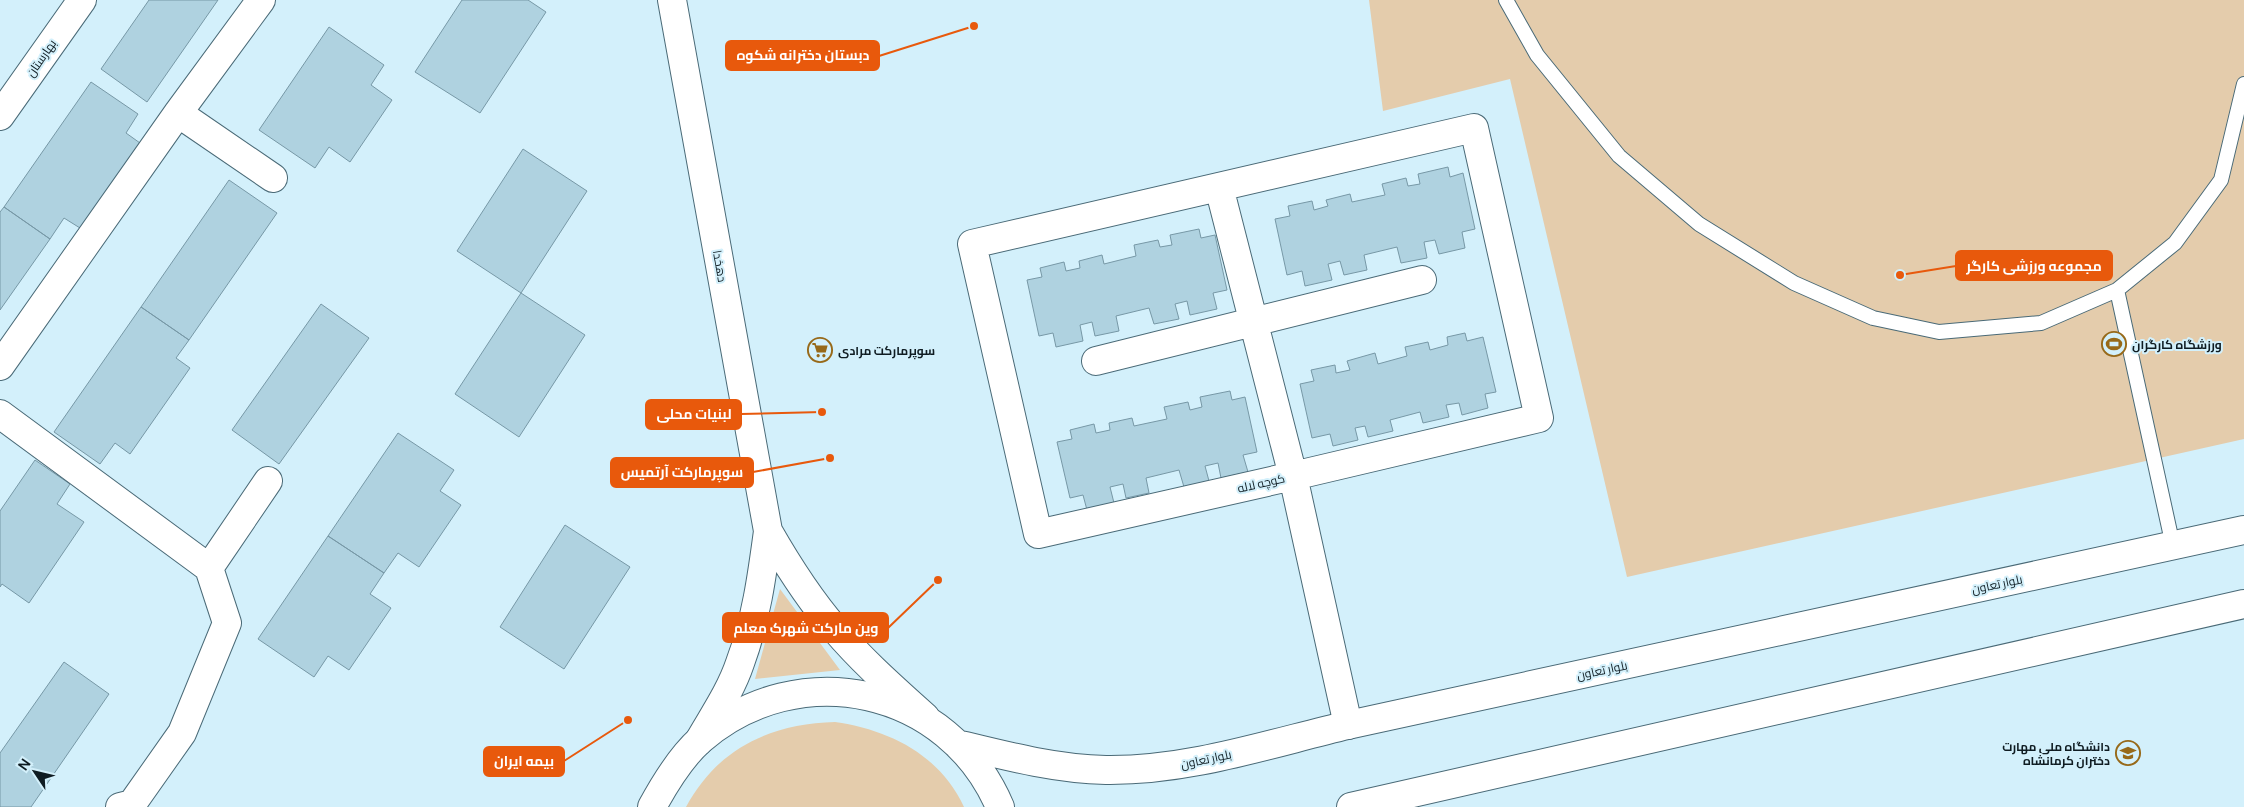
<svg xmlns="http://www.w3.org/2000/svg" width="2244" height="807" font-family="Manrope,Cairo,sans-serif">
	<style>
		.green { fill: #e4ccac }
		.building { fill: #afd2e0; stroke: #7798a6 }
		.lines { fill: none; stroke-linecap: round; stroke-linejoin: round }
		.service-casing { stroke: #4a6a77; stroke-width: 16 }
		.minor-casing { stroke: #4a6a77; stroke-width: 30 }
		.tertiary-casing { stroke: #4a6a77; stroke-width: 30 }
		.secondary-casing { stroke: #4a6a77; stroke-width: 30 }
		.service { stroke: #fff; stroke-width: 14 }
		.minor { stroke: #fff; stroke-width: 28 }
		.tertiary { stroke: #fff; stroke-width: 28 }
		.secondary { stroke: #fff; stroke-width: 28 }
		.labels { text-anchor: middle; dominant-baseline: central; stroke-width: 4; stroke-linejoin: round; paint-order: stroke }
		.street-label { font-size: 12px; fill: #0f1c22; stroke: #d3f0fb }
		.poi-label { font-size: 12px; font-weight: bold; fill: #0f1c22; stroke: #d3f0fb; text-anchor: start }
		.leader { fill: none; stroke: #e8590c; stroke-width: 2 }
		.callout-dot { fill: #e8590c; stroke: #d3f0fb; stroke-width: 2 }
		.callout { fill: #e8590c; stroke: #e8590c; stroke-width: 2 }
		.callout-label { font-size: 14px; text-anchor: middle; font-weight: bold; fill: #fff }
	</style>
	<rect width="100%" height="100%" fill="#d3f0fb"/>
	<!-- green -->
	<path class="green" d="M1369,0H2244V439L1627,577L1510,79L1383,111Z
		M780,589L840,670L755,679Z
		M835,722C890,730 940,755 964,807H686C718,748 770,724 835,722Z"/>
	<!-- building -->
	<path class="building" d="M149,0H218L147,102L101,69Z
		M462,0H528L546,12L480,113L415,72Z
		M329,27L384,65L371,85L392,100L350,162L329,147L315,168L259,130Z
		M91,82L138,114L126,133L140,143L80,228L64,218L50,239L4,207Z
		M523,149L587,191L521,293L457,251Z
		M1448,167L1450,177L1463,173L1475,229L1462,232L1465,248L1439,254L1435,240L1424,242L1427,258L1401,263L1397,247L1364,255L1367,270L1344,275L1340,261L1328,264L1332,280L1305,286L1302,271L1287,275L1275,219L1290,216L1288,206L1312,201L1314,210L1328,206L1326,200L1350,194L1352,202L1385,195L1382,184L1406,178L1408,186L1420,184L1418,174Z
		M229,180L277,213L189,340L141,307Z
		M4,207L50,239L0,310V212Z
		M1199,229L1201,238L1215,235L1227,290L1213,293L1217,309L1190,315L1187,301L1175,304L1179,319L1154,324L1149,308L1116,316L1119,331L1095,336L1092,322L1080,325L1083,341L1056,347L1053,333L1039,336L1027,280L1042,277L1040,268L1064,262L1066,271L1080,268L1079,261L1102,255L1104,264L1136,256L1134,245L1158,240L1160,247L1172,245L1170,235Z
		M521,293L585,335L519,437L455,394Z
		M321,304L369,338L279,464L232,430Z
		M141,307L189,340L176,358L190,368L130,454L115,443L100,464L54,432Z
		M1465,333L1467,341L1483,337L1496,392L1485,394L1488,408L1462,415L1459,403L1446,405L1449,417L1423,423L1420,412L1390,420L1393,431L1368,437L1365,426L1355,428L1358,440L1333,446L1330,434L1312,438L1300,384L1314,381L1311,370L1335,365L1336,373L1350,370L1347,361L1375,353L1378,364L1407,356L1405,347L1428,342L1430,350L1448,345L1447,337Z
		M1230,391L1232,400L1245,397L1257,452L1243,455L1248,472L1221,478L1218,463L1205,466L1209,481L1184,487L1179,470L1146,478L1149,493L1126,498L1123,484L1110,487L1114,503L1087,510L1083,495L1070,498L1057,442L1072,439L1070,430L1094,424L1096,433L1110,430L1109,423L1132,418L1134,426L1167,419L1164,407L1188,402L1190,410L1202,407L1200,397Z
		M398,433L454,470L440,491L461,505L419,567L398,553L384,573L328,536Z
		M35,460L70,484L57,504L84,522L29,603L2,584L0,587V511Z
		M565,525L630,567L564,669L500,627Z
		M328,536L384,573L370,594L391,608L349,670L328,656L314,677L258,639Z
		M64,662L109,694L31,807H0V753Z"/>
	<g class="lines">
		<defs>
			<path id="service" d="M1506,0L1537,55L1619,156L1699,224L1794,283L1873,318L1939,332L2041,323L2117,290L2175,243L2221,180L2244,84
				M2117,290L2173,546"/>
			<path id="minor" d="M178,113L273,178
				M0,116L82,0
				M1474,128L1539,418L1293,476L1038,534L972,244Z
				M1219,187L1293,476L1348,725
				M1096,361L1422,280
				M0,366L178,113L261,0
				M0,414L209,568
				M120,807L132,804L182,733L227,623L209,568L268,481"/>
			<path id="tertiary" d="M672,0L768,531C762,576 756,620 740,663C731,690 714,715 699,741
				M768,531C788,566 809,599 835,629C862,661 894,689 925,717"/>
			<path id="secondary" d="M957,744C1006,756 1056,769 1106,770C1189,771 1268,744 1348,725L2244,530
				M652,807C665,783 680,758 700,740C799,654 949,687 1000,807
				M1351,807L2244,604"/>
		</defs>
		<!-- service casing -->
		<use href="#service" class="service-casing"/>
		<!-- minor casing -->
		<use href="#minor" class="minor-casing"/>
		<!-- tertiary casing -->
		<use href="#tertiary" class="tertiary-casing"/>
		<!-- secondary casing -->
		<use href="#secondary" class="secondary-casing"/>
		<!-- service -->
		<use href="#service" class="service"/>
		<!-- minor -->
		<use href="#minor" class="minor"/>
		<!-- tertiary -->
		<use href="#tertiary" class="tertiary"/>
		<!-- secondary -->
		<use href="#secondary" class="secondary"/>
	</g>
	<!-- icons -->
	<defs>
		<symbol id="stadium-ring" viewBox="-11 -11 22 22"><circle r="9.5" fill="#d3f0fb" stroke="#976919" stroke-width="1.5"/><path d="M0-5a6.5 5 0 1 0 0 10a6.5 5 0 1 0 0-10ZM-3.5-1.8h7v3.6h-7Z" fill="#976919"/></symbol>
		<symbol id="supermarket-ring" viewBox="-11 -11 22 22"><circle r="9.5" fill="#d3f0fb" stroke="#976919" stroke-width="1.5"/><path d="M-6-5.5h2.5l.6 2H6L4.5 2H-2.5L-4.4-4H-6ZM-1.5 3.2a1.3 1.3 0 1 0 .1 0ZM3 3.2a1.3 1.3 0 1 0 .1 0Z" fill="#976919"/></symbol>
		<symbol id="university-ring" viewBox="-11 -11 22 22"><circle r="9.5" fill="#d3f0fb" stroke="#976919" stroke-width="1.5"/><path d="M0-5L7-2L0 1L-7-2ZM-4 1L0 2.5L4 1V4Q0 6-4 4Z" fill="#976919"/></symbol>
	</defs>
	<g fill-rule="evenodd">
		<use href="#stadium-ring" x="2100" y="330" width="28" height="28"/>
		<use href="#supermarket-ring" x="806" y="336" width="28" height="28"/>
		<use href="#university-ring" x="2114" y="739" width="28" height="28"/>
	</g>
	<g class="labels">
		<!-- street labels -->
		<g class="street-label">
			<text transform="translate(41 58) rotate(-55)">بهارستان</text>
			<text transform="translate(720 266) rotate(80)">دهخدا</text>
			<text transform="translate(1261 483) rotate(-13)">کوچه لاله</text>
			<text transform="translate(1997 584) rotate(-12)">بلوار تعاون</text>
			<text transform="translate(1602 670) rotate(-12)">بلوار تعاون</text>
			<text transform="translate(1206 759) rotate(-12)">بلوار تعاون</text>
		</g>
		<!-- poi labels -->
		<g class="poi-label">
			<text x="2132" y="344">ورزشگاه کارگران</text>
			<text x="838" y="350">سوپرمارکت مرادی</text>
			<text x="2110" y="746" text-anchor="end">دانشگاه ملی مهارت<tspan x="2110" dy="14">دختران کرمانشاه</tspan></text>
		</g>
	</g>
	<!-- callouts -->
	<path class="leader" d="M974 26L879 56M1900 275L1956 266M822 412L741 414M830 458L753 472M938 580L888 628M628 720L564 761"/>
	<g class="callout-dot">
		<circle cx="974" cy="26" r="5"/>
		<circle cx="1900" cy="275" r="5"/>
		<circle cx="822" cy="412" r="5"/>
		<circle cx="830" cy="458" r="5"/>
		<circle cx="938" cy="580" r="5"/>
		<circle cx="628" cy="720" r="5"/>
	</g>
	<g class="callout">
		<rect x="726" y="41" width="153" height="29" rx="5"/>
		<rect x="1956" y="251" width="156" height="29" rx="5"/>
		<rect x="646" y="400" width="95" height="29" rx="5"/>
		<rect x="611" y="458" width="142" height="29" rx="5"/>
		<rect x="723" y="613" width="165" height="29" rx="5"/>
		<rect x="484" y="747" width="80" height="29" rx="5"/>
	</g>
	<g class="callout-label">
		<text x="803" y="60">دبستان دخترانه شکوه</text>
		<text x="2034" y="271">مجموعه ورزشی کارگر</text>
		<text x="694" y="419">لبنیات محلی</text>
		<text x="682" y="477">سوپرمارکت آرتمیس</text>
		<text x="806" y="633">وین مارکت شهرک معلم</text>
		<text x="524" y="766">بیمه ایران</text>
	</g>
	<!-- north arrow -->
	<g transform="translate(35 772) rotate(305)" stroke="#d3f0fb" stroke-width="4" paint-order="stroke">
	<path d="M0-4L9 19L0 12L-9 19Z" fill="#0f1c22"/>
	<text y="-8" font-size="14" font-weight="bold" text-anchor="middle" fill="#0f1c22">N</text>
	</g>
</svg>
